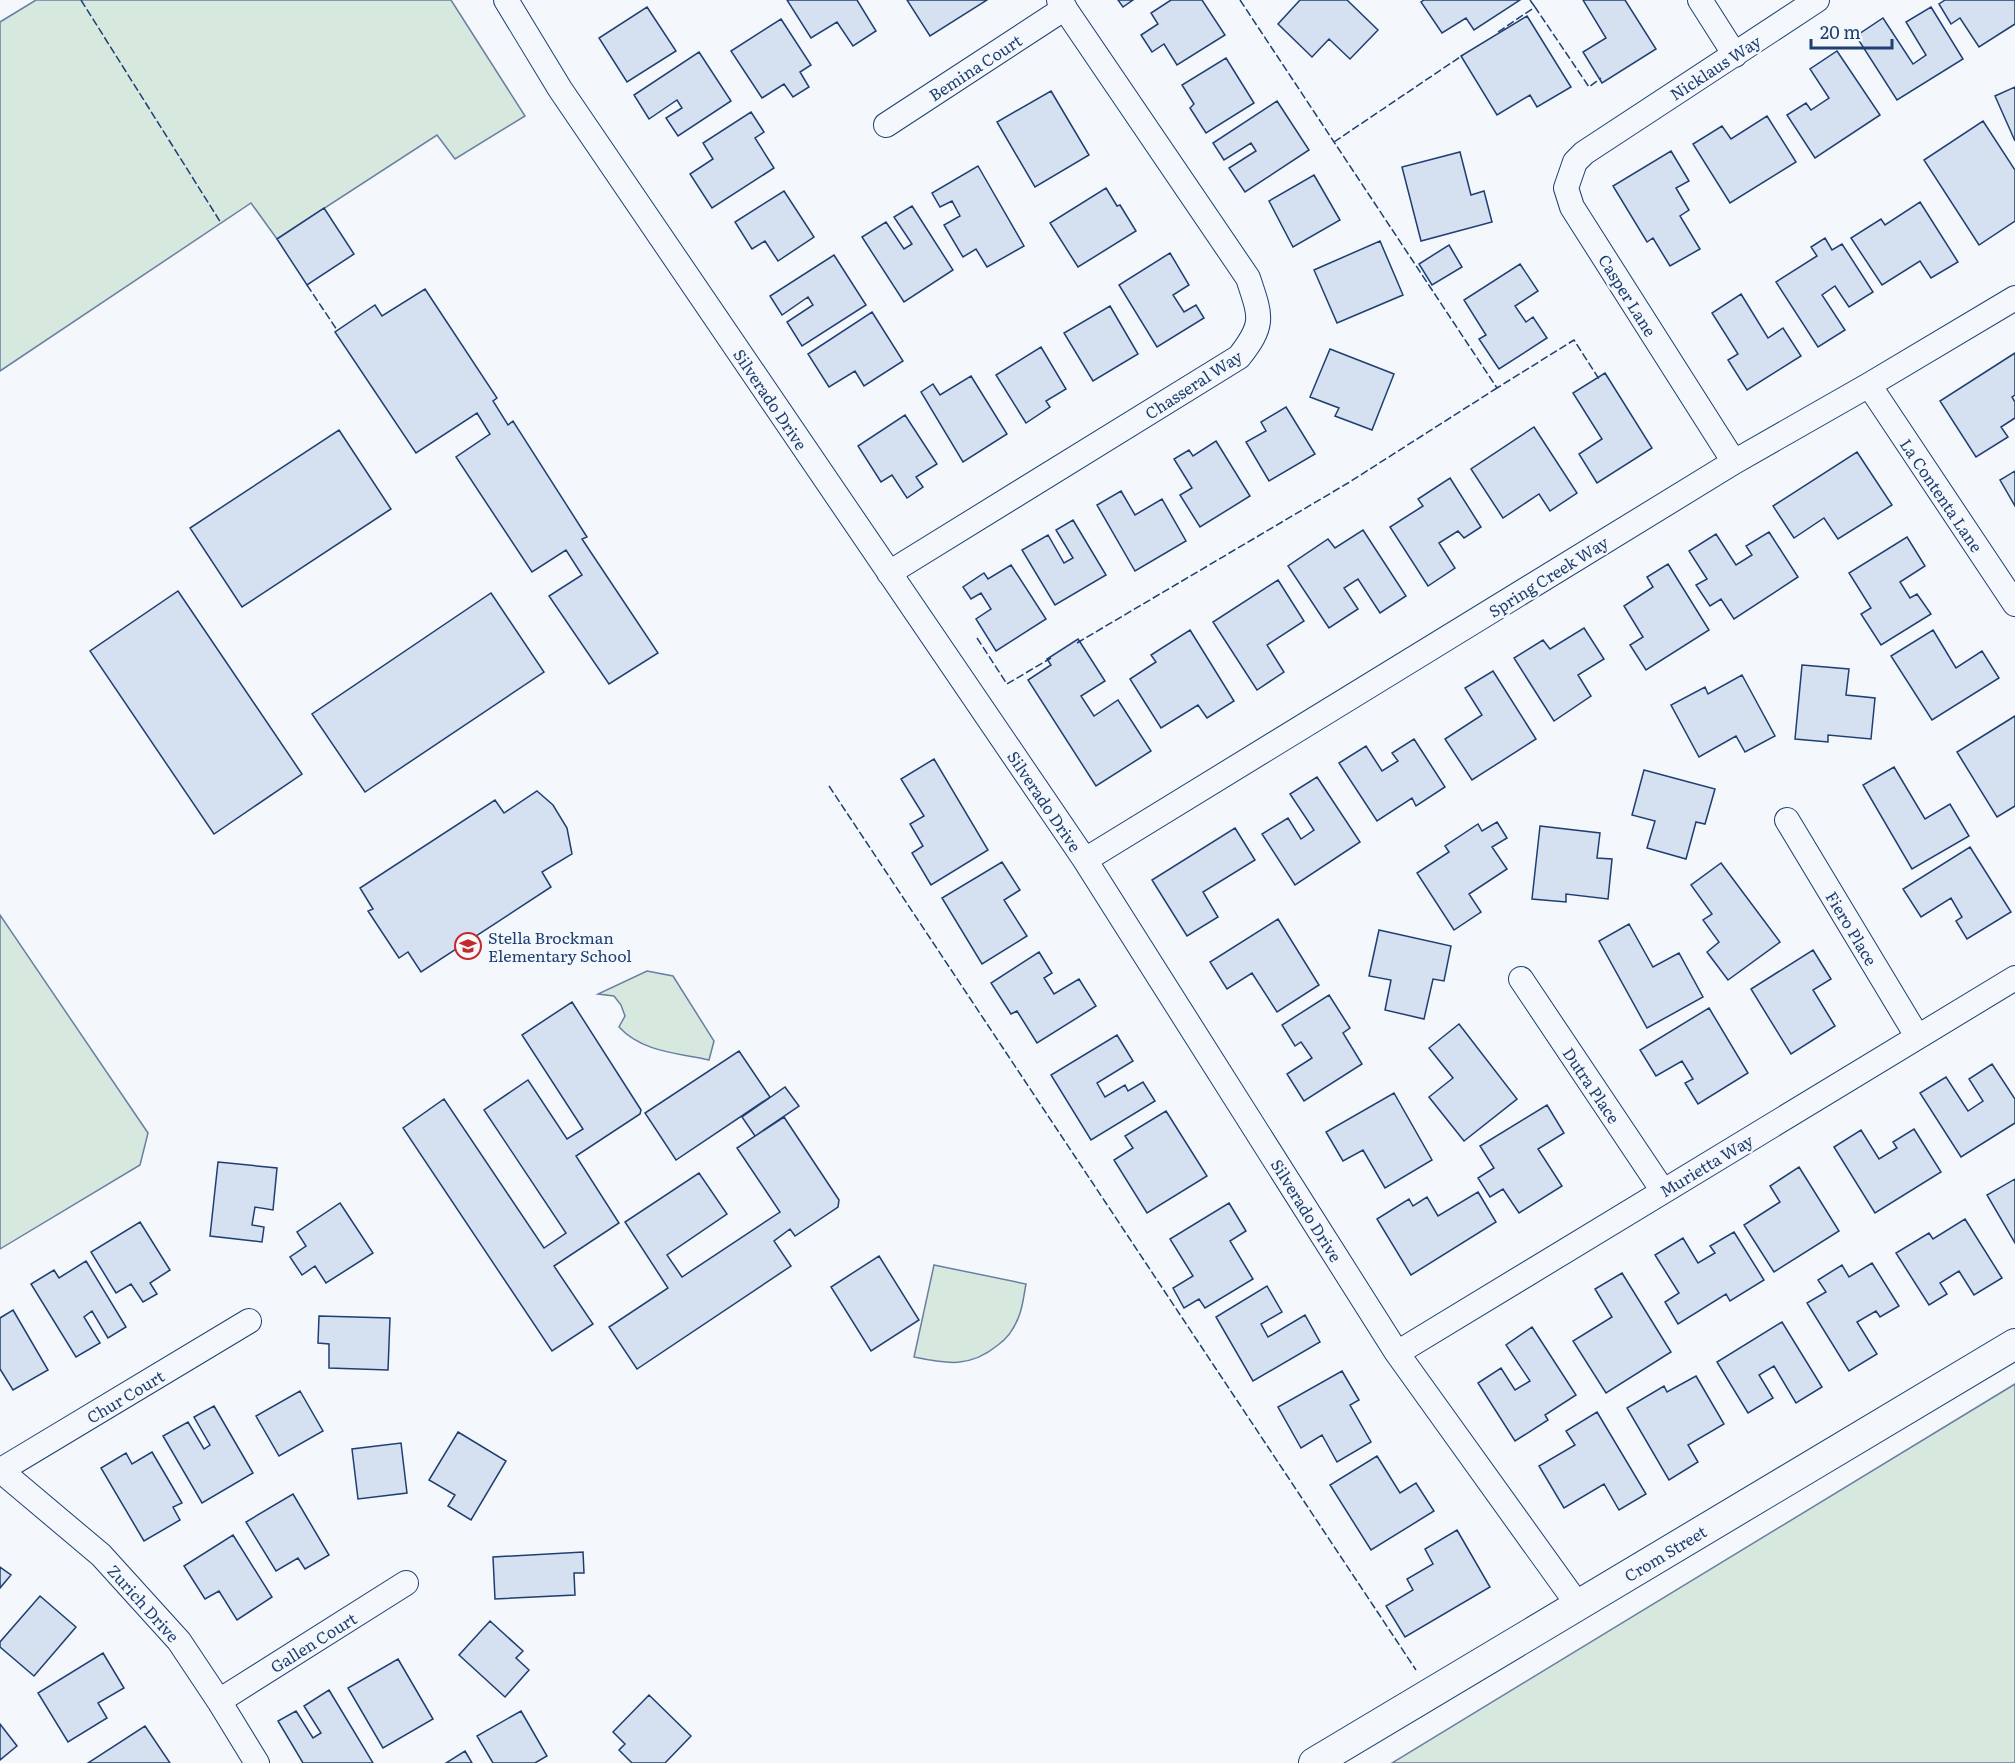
<svg xmlns="http://www.w3.org/2000/svg" width="2015" height="1763" font-family="Literata,serif">
	<style>
		.green { fill: #d7e8df; stroke: #687fa3; stroke-width: 1.5 }
		.building { fill: #d5e0f0; stroke: #1d3f73; stroke-width: 1.5 }
		.lines { fill: none; stroke-linecap: round; stroke-linejoin: round }
		.minor-casing { stroke: #1d3f73; stroke-width: 26 }
		.tertiary-casing { stroke: #1d3f73; stroke-width: 32 }
		.minor { stroke: #f4f7fb; stroke-width: 24 }
		.tertiary { stroke: #f4f7fb; stroke-width: 30 }
		.fence { stroke: #1d3f73; stroke-width: 1.5; stroke-dasharray: 8 3; stroke-linecap: butt }
		.labels { text-anchor: middle; dominant-baseline: central; stroke-width: 4.5; stroke-linejoin: round; paint-order: stroke }
		.street-label { font-size: 16px; fill: #1d3f73; stroke: #f4f7fb }
		.poi-label { font-size: 16px; fill: #1d3f73; stroke: #f4f7fb; text-anchor: start }
	</style>
	<rect width="100%" height="100%" fill="#f4f7fb"/>
	<!-- green -->
	<path class="green" d="M36,0H451L525,116L455,159L437,135L277,239L251,203L0,371V22Z
		M0,915L148,1133L140,1165L0,1249Z
		M647,971L673,976L714,1041L709,1060C677,1053 642,1052 619,1027L625,1016L621,1005L614,996L598,994Z
		M934,1265L1026,1284C1024,1294 1023,1306 1019,1316C1015,1327 1008,1338 998,1345C970,1368 947,1364 914,1357Z
		M2015,1384V1763H1392Z"/>
	<!-- building -->
	<path class="building" d="M787,0H857L876,31L853,46L837,22L811,38Z
		M907,0H987L930,36Z
		M1118,0H1133L1123,7Z
		M1171,0H1202L1225,35L1177,65L1164,44L1152,52L1141,35L1158,24L1151,13Z
		M1300,0H1347L1378,30L1350,59L1329,39L1312,57L1278,24Z
		M1424,0H1520L1474,30L1466,18L1442,33L1421,2Z
		M1583,0H1625L1656,49L1602,83L1583,52L1606,38Z
		M1945,0H2015V24L1979,47L1960,18L1951,24L1939,4Z
		M647,7L676,51L627,82L599,38Z
		M1931,7L1963,59L1897,100L1856,36L1883,18L1913,64L1926,55L1906,22Z
		M1527,16L1571,87L1537,107L1530,95L1497,115L1461,56Z
		M781,19L811,65L800,72L809,87L793,97L784,84L762,98L731,51Z
		M1837,51L1880,115L1815,158L1787,115L1806,103L1811,110L1829,98L1810,69Z
		M699,52L731,101L678,136L666,118L682,108L677,100L649,119L634,95Z
		M1226,58L1254,103L1206,133L1190,108L1194,104L1182,85Z
		M2015,87V141L1995,96Z
		M1051,91L1089,155L1035,187L997,122Z
		M1277,101L1309,150L1245,192L1229,168L1256,151L1251,143L1224,160L1213,143Z
		M751,112L764,132L755,138L774,168L712,208L690,174L713,159L703,143Z
		M1767,116L1796,162L1730,203L1693,144L1722,126L1731,139Z
		M1983,121L2015,170V221L1979,245L1924,160Z
		M1671,151L1689,181L1676,188L1689,210L1680,216L1700,249L1670,266L1653,238L1647,242L1613,186Z
		M1460,152L1471,195L1484,191L1492,222L1421,241L1402,167Z
		M978,166L1024,246L987,267L976,249L963,257L944,225L960,216L952,201L940,207L932,193Z
		M1314,175L1340,220L1293,247L1269,201Z
		M1106,188L1117,206L1120,205L1136,231L1078,267L1050,223Z
		M784,191L814,237L778,261L765,241L752,249L735,222Z
		M1920,202L1958,262L1931,278L1920,261L1882,285L1851,238L1881,219L1885,225Z
		M912,206L953,270L904,302L862,237L886,222L904,249L912,244L894,217Z
		M324,208L354,254L307,285L277,239Z
		M1825,238L1832,250L1842,244L1873,292L1849,307L1835,286L1822,295L1845,330L1818,347L1776,282L1817,256L1811,247Z
		M1380,241L1403,295L1337,323L1314,270Z
		M1449,245L1462,267L1432,285L1419,264Z
		M1170,253L1189,285L1173,295L1184,312L1196,305L1204,318L1157,347L1119,285Z
		M834,255L866,305L802,346L787,322L813,305L808,297L782,315L770,296Z
		M1520,264L1538,291L1515,306L1526,322L1533,317L1547,338L1499,369L1479,339L1486,335L1464,300Z
		M425,289L497,398L493,401L508,425L513,421L587,537L582,539L658,653L609,684L549,596L582,575L566,550L532,572L456,457L490,434L477,413L416,453L335,332L375,305L382,316Z
		M1741,294L1768,338L1783,328L1801,356L1747,390L1728,360L1738,354L1712,313Z
		M1110,306L1138,354L1093,381L1064,333Z
		M872,312L903,361L864,386L855,371L829,387L808,354Z
		M1041,347L1066,389L1046,401L1050,407L1026,423L996,375Z
		M1330,349L1394,374L1372,430L1335,416L1339,408L1310,397Z
		M2015,353V395L2012,397L2015,402V418L2001,427L2008,437L1976,457L1940,401Z
		M1605,373L1652,448L1597,483L1579,454L1602,439L1573,393Z
		M971,376L1007,434L963,462L921,392L933,384L940,395Z
		M1286,407L1315,454L1269,481L1246,442L1266,431L1261,422Z
		M905,415L937,464L916,477L923,487L907,498L892,475L881,482L858,446Z
		M1534,427L1577,493L1550,511L1539,494L1503,518L1471,469Z
		M339,430L391,509L242,607L190,528Z
		M1216,441L1250,496L1200,527L1180,495L1192,488L1174,459L1189,450L1193,456Z
		M1857,452L1892,505L1838,539L1824,518L1794,538L1773,506Z
		M2015,471V506L2000,480Z
		M1450,478L1481,527L1464,538L1458,531L1439,543L1455,568L1428,586L1390,527L1423,506L1418,499Z
		M1121,491L1135,515L1162,499L1186,541L1135,571L1097,505Z
		M1073,520L1106,575L1055,605L1022,550L1048,535L1064,563L1073,558L1056,530Z
		M1363,530L1406,596L1380,613L1358,579L1344,588L1358,609L1329,628L1288,566L1328,539L1335,548Z
		M1769,532L1798,577L1734,619L1721,599L1710,606L1696,585L1707,579L1689,551L1716,534L1736,565L1752,555L1746,546Z
		M1907,537L1925,566L1900,582L1910,598L1917,594L1931,614L1881,645L1861,614L1871,608L1849,573Z
		M1668,564L1709,630L1646,670L1630,645L1643,637L1624,606L1653,587L1647,577Z
		M1011,565L1046,619L996,651L976,619L991,609L981,593L971,599L963,587L984,573L988,579Z
		M1278,580L1304,621L1267,645L1284,672L1257,690L1213,622Z
		M178,591L302,774L214,834L90,651Z
		M491,593L544,672L365,792L312,714Z
		M1584,628L1604,659L1578,675L1591,696L1554,721L1514,658L1543,640L1550,649Z
		M1190,630L1234,701L1207,718L1198,705L1161,728L1130,679L1156,662L1151,655Z
		M1933,630L1956,668L1982,651L1999,678L1932,720L1891,656Z
		M1078,639L1105,681L1081,696L1094,716L1118,700L1151,751L1096,786L1028,680L1051,665L1047,659Z
		M1802,665L1849,669L1846,695L1875,698L1871,739L1828,735V742L1795,739Z
		M1493,671L1536,739L1472,780L1445,739L1482,715L1465,688Z
		M1742,675L1775,736L1745,752L1736,736L1699,757L1671,705L1705,687L1708,694Z
		M2015,716V806L1997,817L1957,752Z
		M1414,739L1445,787L1416,806L1412,798L1377,821L1339,763L1366,746L1382,771L1398,761L1392,753Z
		M934,759L988,850L931,885L912,853L923,846L910,824L924,816L901,779Z
		M1894,767L1925,819L1950,804L1969,836L1912,869L1863,785Z
		M1644,770L1715,789L1705,824L1696,822L1686,859L1647,848L1655,821L1632,815Z
		M1317,777L1360,842L1295,885L1262,834L1288,818L1301,839L1314,830L1290,794Z
		M537,791L553,805L567,828L572,854L542,872L551,887L421,972L408,952L399,958L368,911L373,909L360,888L495,800L504,813Z
		M1497,822L1507,838L1492,847L1507,869L1469,894L1481,912L1454,930L1417,873L1449,852L1445,846L1478,824L1482,831Z
		M1540,826L1600,833L1597,858L1612,859L1608,899L1566,894V902L1532,899Z
		M1235,828L1255,860L1203,892L1218,917L1187,936L1152,880Z
		M1970,847L2011,912L1967,939L1956,921L1962,917L1951,898L1921,917L1903,889Z
		M1002,862L1020,890L1004,900L1027,936L982,964L942,898Z
		M1721,863L1780,942L1728,980L1707,952L1719,942L1703,920L1712,914L1691,885Z
		M1278,919L1319,985L1277,1012L1252,973L1227,989L1210,962Z
		M1629,924L1653,967L1679,953L1703,997L1647,1028L1599,941Z
		M1379,930L1451,946L1444,981L1433,979L1424,1019L1385,1010L1391,980L1369,976Z
		M1813,950L1831,979L1813,990L1835,1026L1791,1054L1751,989Z
		M1039,952L1052,973L1044,978L1054,994L1079,979L1096,1006L1037,1043L1017,1011L1011,1014L991,983Z
		M1329,995L1350,1028L1343,1033L1362,1064L1304,1101L1287,1074L1312,1058L1301,1042L1295,1046L1282,1025Z
		M572,1002L641,1110L640,1114L576,1156L619,1223L554,1266L593,1324L552,1351L403,1128L444,1099L544,1248L566,1233L484,1110L528,1080L567,1139L583,1129L522,1035Z
		M1709,1008L1748,1073L1698,1104L1685,1083L1693,1079L1682,1061L1656,1076L1640,1050Z
		M1459,1024L1517,1099L1464,1141L1429,1097L1453,1078L1429,1048Z
		M1117,1035L1133,1061L1097,1083L1105,1097L1125,1085L1128,1091L1143,1082L1155,1101L1091,1140L1051,1075Z
		M739,1051L770,1097L676,1160L645,1113Z
		M1992,1064L2015,1099V1123L1961,1157L1920,1093L1946,1077L1968,1111L1983,1101L1969,1079Z
		M785,1087L799,1106L755,1136L742,1117Z
		M1394,1093L1432,1160L1385,1188L1363,1150L1343,1161L1326,1132Z
		M1547,1105L1564,1133L1538,1149L1562,1186L1519,1213L1503,1189L1490,1197L1478,1178L1494,1168L1480,1146Z
		M1166,1111L1207,1176L1147,1213L1114,1160L1133,1148L1125,1136Z
		M784,1117L839,1200L838,1207L795,1236L790,1229L774,1241L791,1266L637,1369L609,1327L668,1288L625,1222L699,1173L727,1214L667,1255L682,1277L780,1212L737,1148Z
		M1914,1129L1941,1172L1875,1213L1834,1147L1861,1130L1879,1159L1897,1148L1893,1142Z
		M218,1162L277,1168L273,1210L255,1207L252,1225L264,1227L262,1242L210,1236Z
		M1799,1167L1839,1231L1774,1272L1744,1225L1780,1202L1770,1186Z
		M2015,1179V1243L1987,1195Z
		M1478,1192L1496,1222L1411,1275L1377,1219L1409,1199L1413,1206L1427,1197L1438,1216Z
		M340,1203L373,1253L326,1283L315,1266L302,1275L290,1257L306,1246L297,1232Z
		M1229,1203L1246,1231L1230,1241L1253,1279L1205,1308L1199,1299L1184,1308L1173,1288L1193,1276L1170,1239Z
		M1965,1219L2002,1278L1974,1295L1959,1271L1940,1283L1947,1294L1929,1305L1896,1253L1929,1233L1933,1239Z
		M140,1222L170,1270L150,1283L157,1294L143,1302L131,1284L116,1293L91,1252Z
		M1734,1232L1764,1280L1730,1301L1726,1294L1678,1324L1665,1302L1679,1293L1655,1255L1683,1238L1698,1263L1715,1253L1710,1246Z
		M879,1256L919,1320L871,1351L831,1287Z
		M86,1261L126,1327L108,1338L92,1311L84,1317L100,1343L76,1357L31,1284L54,1270L59,1278Z
		M1872,1263L1899,1306L1880,1317L1876,1311L1857,1322L1877,1354L1849,1371L1807,1303L1826,1292L1818,1280L1842,1265L1849,1277Z
		M1622,1273L1671,1352L1606,1393L1573,1341L1612,1317L1595,1289Z
		M1267,1286L1282,1312L1261,1324L1268,1337L1305,1315L1320,1342L1253,1381L1216,1317Z
		M13,1310L48,1370L13,1390L0,1369V1318Z
		M319,1316L390,1318L388,1370L329,1368V1344L318,1343Z
		M1782,1322L1822,1387L1796,1403L1774,1366L1759,1375L1773,1398L1748,1413L1717,1362Z
		M1532,1327L1576,1395L1545,1415L1548,1420L1515,1441L1478,1383L1501,1368L1515,1390L1530,1381L1506,1345Z
		M1342,1371L1359,1400L1350,1405L1371,1442L1337,1462L1322,1435L1301,1448L1278,1407Z
		M1696,1376L1724,1424L1688,1445L1698,1462L1669,1480L1627,1408L1664,1386L1667,1392Z
		M300,1391L323,1431L279,1456L256,1416Z
		M214,1406L253,1473L202,1503L163,1436L188,1422L204,1449L210,1445L194,1417Z
		M1597,1412L1646,1494L1619,1510L1604,1484L1564,1508L1539,1466L1575,1445L1566,1431Z
		M458,1432L506,1461L471,1520L448,1506L455,1495L429,1480Z
		M401,1443L407,1493L358,1499L352,1449Z
		M152,1452L182,1503L173,1507L180,1520L144,1541L101,1468L126,1453L132,1464Z
		M1377,1456L1400,1493L1416,1483L1434,1511L1371,1550L1330,1485Z
		M293,1494L329,1555L305,1569L298,1558L276,1571L246,1522Z
		M1457,1530L1490,1587L1405,1637L1386,1606L1413,1590L1407,1579L1433,1564L1425,1549Z
		M233,1535L272,1597L237,1620L219,1591L205,1599L184,1566Z
		M583,1552L584,1573H574L575,1595L495,1599L493,1557Z
		M0,1567L11,1575L0,1588Z
		M40,1596L76,1627L34,1676L0,1647V1642Z
		M490,1621L523,1651L516,1658L529,1670L505,1697L459,1655Z
		M103,1653L124,1688L98,1703L107,1718L68,1742L38,1693Z
		M398,1659L433,1719L383,1748L348,1688Z
		M329,1690L373,1763H303L278,1721L296,1711L313,1738L321,1733L304,1706Z
		M649,1695L691,1736L665,1763H632L619,1750L625,1744L613,1732Z
		M521,1711L547,1756L535,1763H493L477,1736Z
		M0,1724L17,1746L0,1760Z
		M145,1726L170,1763H88Z
		M465,1751L472,1763H446Z"/>
	<g class="lines">
		<defs>
			<path id="minor" d="M506,0L560,89L1085,860L1397,1353L1578,1605
				M1700,0L1735,55
				M886,125L1065,8
				M1869,385L2015,604
				M1734,462L1572,207L1566,188L1575,162L1584,153L1817,0
				M889,573L1239,357C1265,324 1261,317 1248,278L1059,0
				M1787,820L1917,1036
				M1085,860L1734,462L1869,385L2015,298
				M1521,979L1663,1191
				M1397,1353L2015,978
				M0,1470L101,1555L179,1641L219,1701L257,1763
				M1,1470L249,1321
				M219,1701L406,1583"/>
			<path id="tertiary" d="M1314,1763L2015,1344"/>
		</defs>
		<!-- minor casing -->
		<use href="#minor" class="minor-casing"/>
		<!-- tertiary casing -->
		<use href="#tertiary" class="tertiary-casing"/>
		<!-- minor -->
		<use href="#minor" class="minor"/>
		<!-- tertiary -->
		<use href="#tertiary" class="tertiary"/>
		<!-- fence -->
		<path class="fence" d="M81,0L221,223
			M1240,0L1497,388L1574,340L1599,379
			M1530,0L1535,7
			M1498,32L1535,7L1589,87L1601,78
			M1334,142L1463,55
			M307,285L337,330
			M977,638L1007,684L1051,658
			M1077,643L1348,483L1497,388
			M829,786L1416,1670"/>
	</g>
	<!-- icons -->
	<defs>
		<symbol id="school-ring" viewBox="-11 -11 22 22"><circle r="9.5" fill="#f4f7fb" stroke="#c62828" stroke-width="1.5"/><path d="M0-5L7-2L0 1L-7-2ZM-4 1L0 2.5L4 1V4Q0 6-4 4Z" fill="#c62828"/></symbol>
	</defs>
	<g fill-rule="evenodd">
		<use href="#school-ring" x="453" y="931" width="30" height="30"/>
	</g>
	<g class="labels">
		<!-- street labels -->
		<g class="street-label">
			<text transform="translate(975 67) rotate(-33)">Bemina Court</text>
			<text transform="translate(1715 67) rotate(-33)">Nicklaus Way</text>
			<text transform="translate(1628 295) rotate(58)">Casper Lane</text>
			<text transform="translate(1193 384) rotate(-33)">Chasseral Way</text>
			<text transform="translate(771 399) rotate(56)">Silverado Drive</text>
			<text transform="translate(1942 495) rotate(56)">La Contenta Lane</text>
			<text transform="translate(1548 576) rotate(-32)">Spring Creek Way</text>
			<text transform="translate(1045 801) rotate(56)">Silverado Drive</text>
			<text transform="translate(1852 928) rotate(59)">Fiero Place</text>
			<text transform="translate(1592 1085) rotate(56)">Dutra Place</text>
			<text transform="translate(1706 1165) rotate(-31)">Murietta Way</text>
			<text transform="translate(1307 1210) rotate(58)">Silverado Drive</text>
			<text transform="translate(125 1396) rotate(-31)">Chur Court</text>
			<text transform="translate(1665 1553) rotate(-31)">Crom Street</text>
			<text transform="translate(144 1603) rotate(48)">Zurich Drive</text>
			<text transform="translate(313 1642) rotate(-32)">Gallen Court</text>
		</g>
		<!-- poi labels -->
		<g class="poi-label">
			<text x="488" y="937">Stella Brockman<tspan x="488" dy="18">Elementary School</tspan></text>
		</g>
	</g>
	<!-- scale -->
	<path d="M1811 39v9h81v-9" fill="none" stroke="#1d3f73" stroke-width="3"/>
	<text x="1820" y="39" font-size="18" fill="#1d3f73" stroke="#f4f7fb" stroke-width="4.5" paint-order="stroke">20 m</text>
</svg>
